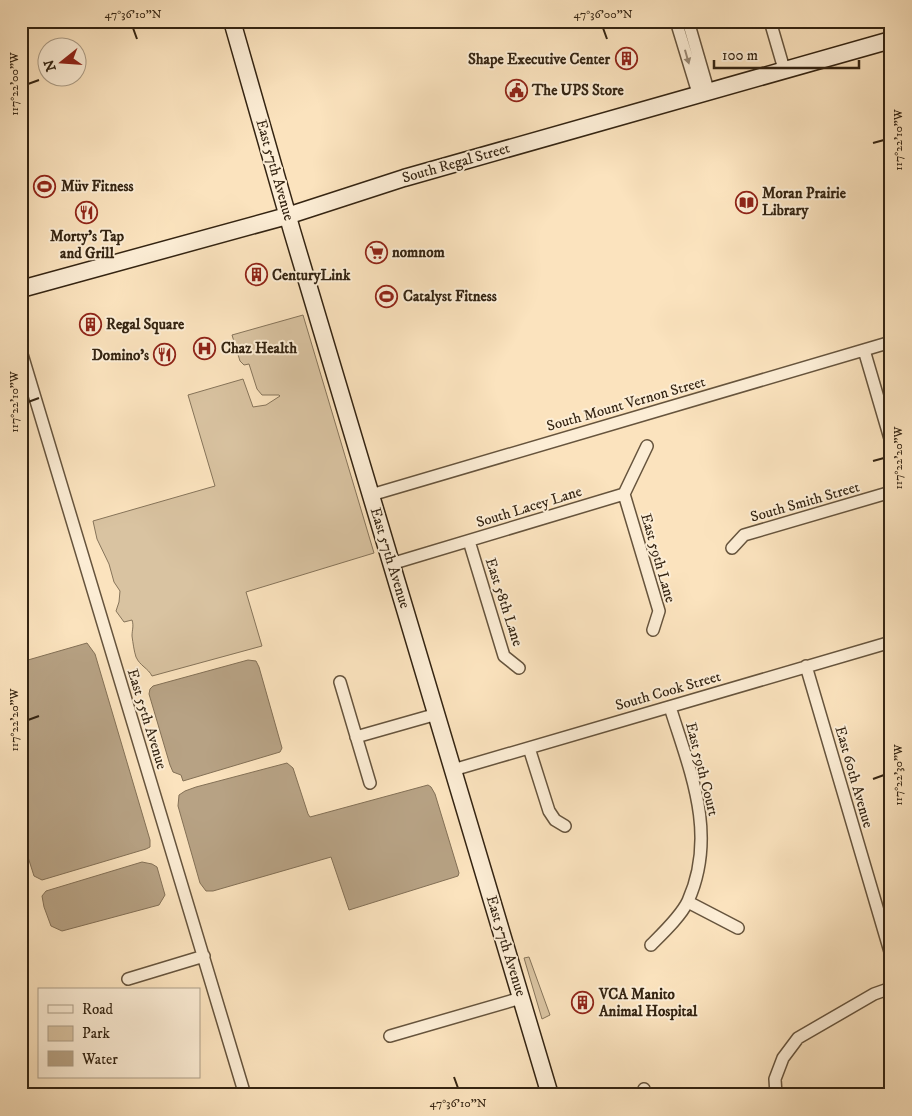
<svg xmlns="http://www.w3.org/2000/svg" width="912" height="1116" font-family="'IM FELL DW Pica',serif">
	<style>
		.green { fill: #d9c3a1; stroke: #86745a }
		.water { fill: #b7a284; stroke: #837056 }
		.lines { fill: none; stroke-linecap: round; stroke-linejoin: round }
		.street-casing { stroke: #66543d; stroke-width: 14 }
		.secondary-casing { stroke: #342412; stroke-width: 19 }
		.street { stroke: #fcedd5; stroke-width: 11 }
		.secondary { stroke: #fcedd5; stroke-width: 16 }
		.oneway { fill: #988874 }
		.ticks { fill: none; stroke: #342412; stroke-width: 2 }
		.labels { text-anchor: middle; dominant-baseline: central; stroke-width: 4; stroke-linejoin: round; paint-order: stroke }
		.poi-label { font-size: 15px; font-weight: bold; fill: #342412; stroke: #fcedd5; text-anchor: start }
		.street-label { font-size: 15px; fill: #342412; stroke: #fcedd5 }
		.neatline { fill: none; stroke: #342412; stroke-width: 2 }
		.ticks-label { font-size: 12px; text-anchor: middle; fill: #342412 }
	</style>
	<rect width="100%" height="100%" fill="#fbe3be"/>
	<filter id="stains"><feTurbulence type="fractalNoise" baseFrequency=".004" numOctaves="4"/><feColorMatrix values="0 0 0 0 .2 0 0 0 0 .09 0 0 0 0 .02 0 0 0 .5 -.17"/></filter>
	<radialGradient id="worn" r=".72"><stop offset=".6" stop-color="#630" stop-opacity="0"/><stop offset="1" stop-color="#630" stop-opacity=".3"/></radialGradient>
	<!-- green -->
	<path class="green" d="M303,315L374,553L246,592L262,646L152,676C148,668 140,666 136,657C134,651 133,643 132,636C132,630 134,626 132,620L124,622L116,611L119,602L120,591L114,582L109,564L97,539L93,521L215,486L188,395L243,379L253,407L266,405L280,396L279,395H262L257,389L249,364L244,365L240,361L232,335Z
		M529,957L550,1015L542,1019L524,958Z"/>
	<!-- water -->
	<path class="water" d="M87,643L95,654L150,840V847L146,849L42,880L34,876L21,835V662Z
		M248,660L256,661L259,667L282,748L280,752L183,781L181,775L173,772L170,765L149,694L150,689L153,686Z
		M287,763L293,768L308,814L310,817L428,785L431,787L435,794L459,873L458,876L349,910L331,857L213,891H206L200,883L178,806L179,795L185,791L196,787Z
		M142,862L152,864L157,867L165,895L159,905L62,931L51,926L44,907L42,896L46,891Z"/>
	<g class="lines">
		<defs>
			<path id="street" d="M676,21L698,93
				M688,21L708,90
				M770,21L784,69
				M864,350L891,442
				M21,351L245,1095
				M624,494L659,611L653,630
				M371,495L891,342
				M469,541L504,656L519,668
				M732,548L744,535L891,492
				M391,564L624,494L647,446
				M806,666L891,955
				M340,682L370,783
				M356,737L437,714
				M529,748L549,811L555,820L565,826
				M453,770L891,642
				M688,902L738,928
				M651,945C663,933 681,916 688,901C718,834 690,771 670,707
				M128,979L204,956
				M390,1036L521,998
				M644,1089L645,1095
				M162,1094V1095
				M776,1095L775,1079L783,1058L798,1038L874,994L891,988"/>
			<path id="secondary" d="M232,21L292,231L550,1095
				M21,289L287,216L404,178L891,40"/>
		</defs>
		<!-- street casing -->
		<use href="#street" class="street-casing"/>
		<!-- secondary casing -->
		<use href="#secondary" class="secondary-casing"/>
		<!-- street -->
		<use href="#street" class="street"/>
		<!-- secondary -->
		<use href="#secondary" class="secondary"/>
	</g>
	<!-- one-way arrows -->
	<defs><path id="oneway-solid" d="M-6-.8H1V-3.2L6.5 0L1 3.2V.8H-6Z" transform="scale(1.25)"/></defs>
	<use class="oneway" href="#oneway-solid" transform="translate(687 57) rotate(74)"/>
	<!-- ticks -->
	<path class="ticks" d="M133,28L137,39M603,28L607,39M28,84L39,80M873,143L884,140M28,402L39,398M873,461L884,458M28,720L39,716M873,779L884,775M454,1077L458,1088"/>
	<!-- icons -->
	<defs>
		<symbol id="building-ring" viewBox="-11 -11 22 22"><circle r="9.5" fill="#fcedd5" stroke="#8f2418" stroke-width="1.5"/><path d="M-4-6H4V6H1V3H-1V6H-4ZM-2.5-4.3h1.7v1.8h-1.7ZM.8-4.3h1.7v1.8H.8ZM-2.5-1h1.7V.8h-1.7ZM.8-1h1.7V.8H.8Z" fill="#8f2418"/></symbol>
		<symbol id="civic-ring" viewBox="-11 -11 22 22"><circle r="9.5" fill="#fcedd5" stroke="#8f2418" stroke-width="1.5"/><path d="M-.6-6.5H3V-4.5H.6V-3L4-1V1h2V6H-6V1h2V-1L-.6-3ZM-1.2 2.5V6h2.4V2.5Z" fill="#8f2418"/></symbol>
		<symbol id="stadium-ring" viewBox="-11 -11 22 22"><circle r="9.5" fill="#fcedd5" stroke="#8f2418" stroke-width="1.5"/><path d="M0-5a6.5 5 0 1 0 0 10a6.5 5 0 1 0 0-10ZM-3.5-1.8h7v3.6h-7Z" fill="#8f2418"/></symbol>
		<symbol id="library-ring" viewBox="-11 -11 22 22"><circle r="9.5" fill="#fcedd5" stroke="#8f2418" stroke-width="1.5"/><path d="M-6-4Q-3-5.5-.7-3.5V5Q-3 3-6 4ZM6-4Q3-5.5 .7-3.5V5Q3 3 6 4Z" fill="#8f2418"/></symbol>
		<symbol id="restaurant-ring" viewBox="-11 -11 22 22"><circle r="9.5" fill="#fcedd5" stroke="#8f2418" stroke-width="1.5"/><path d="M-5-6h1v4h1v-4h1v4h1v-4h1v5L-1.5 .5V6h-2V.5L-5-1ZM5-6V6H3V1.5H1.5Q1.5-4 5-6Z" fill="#8f2418"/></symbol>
		<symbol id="supermarket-ring" viewBox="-11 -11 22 22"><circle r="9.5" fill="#fcedd5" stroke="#8f2418" stroke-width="1.5"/><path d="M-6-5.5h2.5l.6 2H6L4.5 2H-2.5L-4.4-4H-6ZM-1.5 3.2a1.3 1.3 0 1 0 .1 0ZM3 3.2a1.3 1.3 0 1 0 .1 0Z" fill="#8f2418"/></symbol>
		<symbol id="hospital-ring" viewBox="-11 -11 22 22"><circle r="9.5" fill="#fcedd5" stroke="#8f2418" stroke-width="1.5"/><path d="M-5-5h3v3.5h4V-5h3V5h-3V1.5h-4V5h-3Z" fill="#8f2418"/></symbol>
	</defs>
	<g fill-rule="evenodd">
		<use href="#building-ring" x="614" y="46" width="25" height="25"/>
		<use href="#civic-ring" x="504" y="78" width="25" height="25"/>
		<use href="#stadium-ring" x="32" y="174" width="25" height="25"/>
		<use href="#library-ring" x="734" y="190" width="25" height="25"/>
		<use href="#restaurant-ring" x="74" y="200" width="25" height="25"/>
		<use href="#supermarket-ring" x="364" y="240" width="25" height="25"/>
		<use href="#building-ring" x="244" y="262" width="25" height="25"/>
		<use href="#stadium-ring" x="374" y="284" width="25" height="25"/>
		<use href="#building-ring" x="78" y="312" width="25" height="25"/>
		<use href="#hospital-ring" x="192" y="336" width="25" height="25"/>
		<use href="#restaurant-ring" x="152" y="342" width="25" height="25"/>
		<use href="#building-ring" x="570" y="990" width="25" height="25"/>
	</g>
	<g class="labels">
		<!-- poi labels -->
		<g class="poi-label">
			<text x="610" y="59" text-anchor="end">Shape Executive Center</text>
			<text x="532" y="90">The UPS Store</text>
			<text x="61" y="186">Müv Fitness</text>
			<text x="762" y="193">Moran Prairie<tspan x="762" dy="17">Library</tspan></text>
			<text x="87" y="236" text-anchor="middle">Morty's Tap<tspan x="87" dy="17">and Grill</tspan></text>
			<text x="392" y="252">nomnom</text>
			<text x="272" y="275">CenturyLink</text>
			<text x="403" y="296">Catalyst Fitness</text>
			<text x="106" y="324">Regal Square</text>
			<text x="221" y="348">Chaz Health</text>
			<text x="149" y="355" text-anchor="end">Domino's</text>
			<text x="599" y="994">VCA Manito<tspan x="599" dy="17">Animal Hospital</tspan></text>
		</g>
		<!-- street labels -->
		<g class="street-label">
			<text transform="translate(456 163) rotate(-16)">South Regal Street</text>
			<text transform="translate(275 170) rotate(74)">East 57th Avenue</text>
			<text transform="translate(626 404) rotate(-16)">South Mount Vernon Street</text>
			<text transform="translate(805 502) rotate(-16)">South Smith Street</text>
			<text transform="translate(529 507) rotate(-17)">South Lacey Lane</text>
			<text transform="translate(390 558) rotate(73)">East 57th Avenue</text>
			<text transform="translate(658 558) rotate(74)">East 59th Lane</text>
			<text transform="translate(504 602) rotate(72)">East 58th Lane</text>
			<text transform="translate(668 691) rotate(-16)">South Cook Street</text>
			<text transform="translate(147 719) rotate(73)">East 55th Avenue</text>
			<text transform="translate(702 769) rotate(76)">East 59th Court</text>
			<text transform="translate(854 777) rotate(74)">East 60th Avenue</text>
			<text transform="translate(506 946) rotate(73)">East 57th Avenue</text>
		</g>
	</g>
	<!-- margin -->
	<rect width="912" height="1116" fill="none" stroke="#fbe3be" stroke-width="55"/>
	<!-- legend -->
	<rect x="38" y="988" width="162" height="90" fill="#fcedd5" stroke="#ac9d87"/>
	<rect x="48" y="1005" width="25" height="8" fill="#fcedd5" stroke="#ac9d87"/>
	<text x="82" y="1014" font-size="15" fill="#342412">Road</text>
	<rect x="48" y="1026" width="25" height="15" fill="#d9c3a1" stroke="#ac9d87"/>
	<text x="82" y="1038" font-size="15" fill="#342412">Park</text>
	<rect x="48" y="1051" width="25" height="15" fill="#b7a284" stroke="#ac9d87"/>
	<text x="82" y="1064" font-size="15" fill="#342412">Water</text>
	<!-- north arrow -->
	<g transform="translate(62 62) rotate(253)"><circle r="24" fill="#fcedd5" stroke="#ac9d87"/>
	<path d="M0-4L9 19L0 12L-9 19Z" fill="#8f2418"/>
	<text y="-8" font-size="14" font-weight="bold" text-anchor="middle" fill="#342412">N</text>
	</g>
	<!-- scale -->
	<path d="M714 60v8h145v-8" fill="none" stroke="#342412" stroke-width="2.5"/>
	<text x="722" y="60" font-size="15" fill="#342412" stroke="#fcedd5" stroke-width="4" paint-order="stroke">100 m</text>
	<rect x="28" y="28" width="856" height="1060" class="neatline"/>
	<g class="ticks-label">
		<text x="133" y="18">47°36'10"N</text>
		<text x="603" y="18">47°36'00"N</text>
		<text transform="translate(14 84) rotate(-90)" y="4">117°22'00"W</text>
		<text transform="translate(898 140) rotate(-90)" y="4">117°22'10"W</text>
		<text transform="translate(14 402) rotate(-90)" y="4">117°22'10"W</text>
		<text transform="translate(898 458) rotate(-90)" y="4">117°22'20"W</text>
		<text transform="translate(14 720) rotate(-90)" y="4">117°22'20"W</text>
		<text transform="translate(898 775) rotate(-90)" y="4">117°22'30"W</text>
		<text x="458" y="1107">47°36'10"N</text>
	</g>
	<rect width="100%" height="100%" filter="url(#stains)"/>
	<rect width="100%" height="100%" fill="url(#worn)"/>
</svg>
